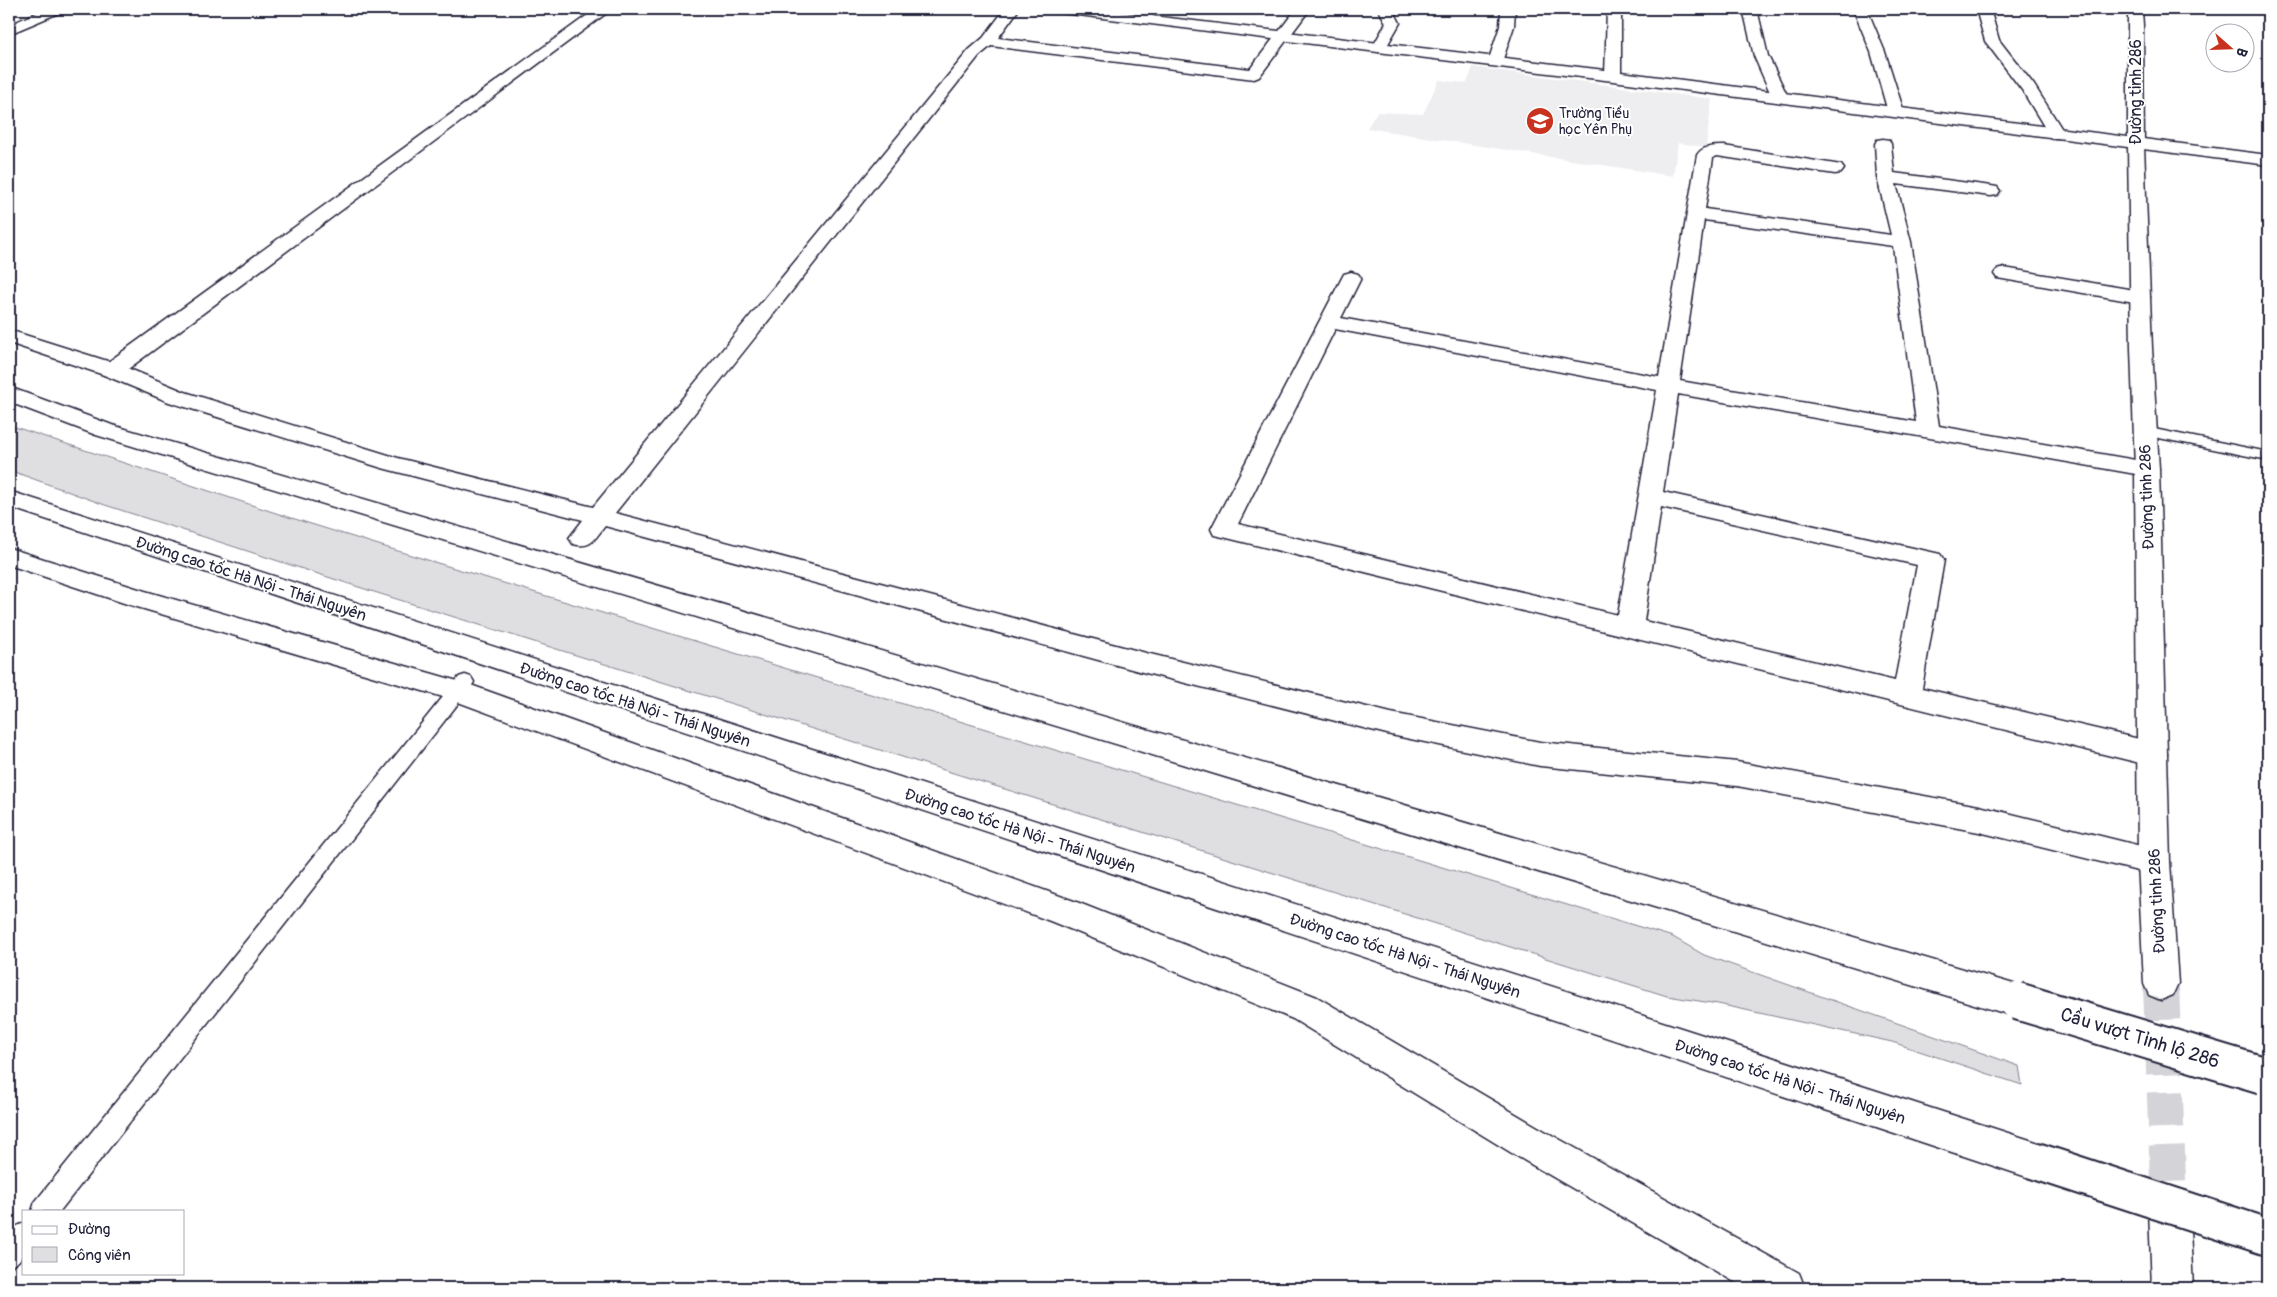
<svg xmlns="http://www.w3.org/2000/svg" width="2277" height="1297" font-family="Pangolin,sans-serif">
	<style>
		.built { fill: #eeeef1 }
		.green { fill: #dfdfe2; stroke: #80808e }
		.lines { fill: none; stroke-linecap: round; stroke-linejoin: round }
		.primary-tunnel { stroke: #d3d3d8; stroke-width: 36; stroke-dasharray: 36 18; stroke-linecap: butt }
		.service-casing { stroke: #22223b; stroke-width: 3 }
		.minor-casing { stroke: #22223b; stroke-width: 3 }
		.tertiary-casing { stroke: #22223b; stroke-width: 3 }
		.primary-casing { stroke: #22223b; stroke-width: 3 }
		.motorway-casing { stroke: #22223b; stroke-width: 3 }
		.service { fill: #fff; fill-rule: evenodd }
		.minor { fill: #fff; fill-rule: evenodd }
		.tertiary { fill: #fff; fill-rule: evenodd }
		.primary { fill: #fff; fill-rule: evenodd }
		.motorway { fill: #fff; fill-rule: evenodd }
		.motorway-bridge-casing { stroke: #22223b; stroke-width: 40; stroke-linecap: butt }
		.motorway-bridge { stroke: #fff; stroke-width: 36 }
		.labels { text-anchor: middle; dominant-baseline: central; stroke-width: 4; stroke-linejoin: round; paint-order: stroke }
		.far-poi-label { font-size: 14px; fill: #22223b; stroke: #fff; text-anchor: start }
		.street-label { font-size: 16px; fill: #22223b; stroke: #fff }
		.near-street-label { font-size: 19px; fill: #22223b; stroke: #fff }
	</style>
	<rect width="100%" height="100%" fill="#fff"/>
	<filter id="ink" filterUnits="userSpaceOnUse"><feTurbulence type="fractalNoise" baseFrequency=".02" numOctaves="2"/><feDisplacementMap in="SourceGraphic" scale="10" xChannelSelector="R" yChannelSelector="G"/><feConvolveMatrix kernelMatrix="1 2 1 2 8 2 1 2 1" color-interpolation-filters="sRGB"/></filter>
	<g filter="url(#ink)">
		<!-- built -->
		<path class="built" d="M1473,67L1712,99L1706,147L1678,143L1673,176L1367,128L1377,112L1423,114L1439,80L1467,83Z"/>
		<!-- green -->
		<path class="green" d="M9,425L282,515L411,555L1673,937L1704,955L2019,1066L2022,1085L1892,1042L1718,1004L1667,996L371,591L105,505L9,470Z"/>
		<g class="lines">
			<!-- primary-tunnel -->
			<path class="primary-tunnel" d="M2161,984L2169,1210"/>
			<defs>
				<path id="service" d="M2144,427L2268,452V460L2139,434L2137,431L2139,428Z
					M465,675L471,677L474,682L471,687L60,1211H32L35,1202L459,677Z
					M24,1223C24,1243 30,1258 9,1267V1234L15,1227Z"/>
				<path id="minor" d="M45,9H63L61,12L9,34V25Z
					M1005,9H1019L998,38L1250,69L1296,9H1310L1259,77L1254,79L991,46L979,56L615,513L1146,653L1391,713L1540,742L1737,762L1979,806L2165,852L2170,862L2165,872L2154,875L1979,832L1737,786L1540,766L1391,735L1146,673L605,526C594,539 592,549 573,544L569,538L583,520L382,468L169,402L104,375L9,343V330L120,365L185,392L398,458L593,507L969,50L983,38Z
					M1144,9H1158L1148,22L1143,23L1136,19Z
					M1382,9H1398L1395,13L1400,23L1384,51L1379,52L1372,48L1386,23L1380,12Z
					M1501,9H1515L1514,26L1502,62L1500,65H1490L1488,62L1500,26Z
					M1607,9H1621V76L1618,79H1608L1605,76Z
					M1743,9H1757L1768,56L1788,97L1786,100H1774L1772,97L1754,56Z
					M1853,9H1867L1885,52L1904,112L1902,115H1890L1888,112L1871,52Z
					M1976,9H1990L1999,40L2034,85L2065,134L2063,138H2051L2022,90L1985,41Z
					M1883,139L1889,140L1891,144L1894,173L1991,186L1997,187L2000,191L1997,195L1991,196L1896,184L1911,242L1939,426L2147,462L2155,464L2159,469L2155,474L2147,476L1678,394L1663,492L1940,554L1944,560L1922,688L2152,742L2163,746L2167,754L2163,762L2152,766L1223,537L1214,535L1211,529L1344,274L1351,272L1358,274L1361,278L1341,318L1659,377L1697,155C1702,146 1714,146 1724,146L1835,164L1841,165L1844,169L1841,173L1835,174L1717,156L1713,158L1705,209L1891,235L1877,177L1875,144L1877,140ZM1704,220L1893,246L1916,422L1680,381ZM1335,329L1657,390L1618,615L1238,524ZM1661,507L1917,565L1895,681L1644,621Z
					M2004,268L2140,291L2147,293L2150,297L2147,301L2140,303L1997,278L1994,274L1997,270Z
					M9,548L145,591L468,684L1074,901L1317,997L1541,1129L1799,1273L1805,1288H1745L1515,1155L1293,1019L1050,921L450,699L127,604L9,565Z"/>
				<path id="tertiary" d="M596,9H612L120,375L112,376L104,375L101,370L104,365Z
					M1055,9H1094L1613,71L2268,155V165L1613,81L1062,13Z"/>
				<path id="primary" d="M2128,9H2142L2143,26L2144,146L2152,348L2159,469L2170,862L2178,984L2173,995L2161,1000L2149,995L2144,984L2138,862L2135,469L2131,348L2128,146Z
					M2169,1190L2183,1196L2189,1210L2193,1288H2152L2149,1210L2155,1196Z"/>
				<path id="motorway" d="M9,387L112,425L2017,985L2029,990L2035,1001L2029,1012L2017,1017L96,435L9,402Z
					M9,491L2033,1141L2047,1146L2052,1160L2047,1174L2033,1179L9,507Z"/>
			</defs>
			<!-- service casing -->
			<use href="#service" class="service-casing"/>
			<!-- minor casing -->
			<use href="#minor" class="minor-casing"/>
			<!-- tertiary casing -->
			<use href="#tertiary" class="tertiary-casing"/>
			<!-- primary casing -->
			<use href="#primary" class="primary-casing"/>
			<!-- motorway casing -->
			<use href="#motorway" class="motorway-casing"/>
			<!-- service -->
			<use href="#service" class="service"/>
			<!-- minor -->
			<use href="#minor" class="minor"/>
			<!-- tertiary -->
			<use href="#tertiary" class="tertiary"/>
			<!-- primary -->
			<use href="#primary" class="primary"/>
			<!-- motorway -->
			<use href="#motorway" class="motorway"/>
			<defs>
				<path id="motorway-bridge" d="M2017,1001L2263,1075
					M2033,1160L2268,1237"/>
			</defs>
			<!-- motorway-bridge casing -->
			<use href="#motorway-bridge" class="motorway-bridge-casing"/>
			<!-- motorway-bridge -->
			<use href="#motorway-bridge" class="motorway-bridge"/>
		</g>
	</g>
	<!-- icons -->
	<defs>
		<symbol id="school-disc" viewBox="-11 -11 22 22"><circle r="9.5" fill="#c8321e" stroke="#fff"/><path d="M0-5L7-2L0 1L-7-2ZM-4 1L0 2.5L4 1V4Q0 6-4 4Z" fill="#fff"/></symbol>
	</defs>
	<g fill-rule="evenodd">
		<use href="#school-disc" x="1524" y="105" width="32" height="32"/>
	</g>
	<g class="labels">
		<!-- far-poi labels -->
		<g class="far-poi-label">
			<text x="1559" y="113">Trường Tiểu<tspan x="1559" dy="16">học Yên Phụ</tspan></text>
		</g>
		<!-- street labels -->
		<g class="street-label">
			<text transform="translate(2136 92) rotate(-90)">Đường tỉnh 286</text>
			<text transform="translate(2147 497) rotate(-92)">Đường tỉnh 286</text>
			<text transform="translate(251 579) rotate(18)">Đường cao tốc Hà Nội - Thái Nguyên</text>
			<text transform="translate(635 705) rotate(18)">Đường cao tốc Hà Nội - Thái Nguyên</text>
			<text transform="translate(1020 831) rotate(18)">Đường cao tốc Hà Nội - Thái Nguyên</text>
			<text transform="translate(2157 901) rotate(-93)">Đường tỉnh 286</text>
			<text transform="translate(1405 956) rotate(18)">Đường cao tốc Hà Nội - Thái Nguyên</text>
			<text transform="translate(1790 1082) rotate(18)">Đường cao tốc Hà Nội - Thái Nguyên</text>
		</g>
		<!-- near-street labels -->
		<g class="near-street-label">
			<text transform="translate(2140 1038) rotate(17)">Cầu vượt Tỉnh lộ 286</text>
		</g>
	</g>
	<!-- margin -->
	<rect width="2277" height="1297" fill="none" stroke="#fff" stroke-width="30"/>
	<rect x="15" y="15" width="2247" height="1267" fill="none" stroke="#22223b" stroke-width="2" filter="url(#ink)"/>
	<!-- legend -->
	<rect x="22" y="1210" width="162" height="65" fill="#ffffff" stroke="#a7a7b1"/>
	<rect x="32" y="1226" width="25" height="8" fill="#ffffff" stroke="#a7a7b1"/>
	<text x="68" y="1234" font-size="15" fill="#22223b">Đường</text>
	<rect x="32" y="1247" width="25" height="15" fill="#dfdfe2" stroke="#a7a7b1"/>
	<text x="68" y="1260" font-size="15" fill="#22223b">Công viên</text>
	<!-- north arrow -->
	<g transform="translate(2230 48) rotate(110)"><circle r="24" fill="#ffffff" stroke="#a7a7b1"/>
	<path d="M0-4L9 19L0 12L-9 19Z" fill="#c8321e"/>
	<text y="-8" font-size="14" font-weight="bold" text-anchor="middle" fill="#22223b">B</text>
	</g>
</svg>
